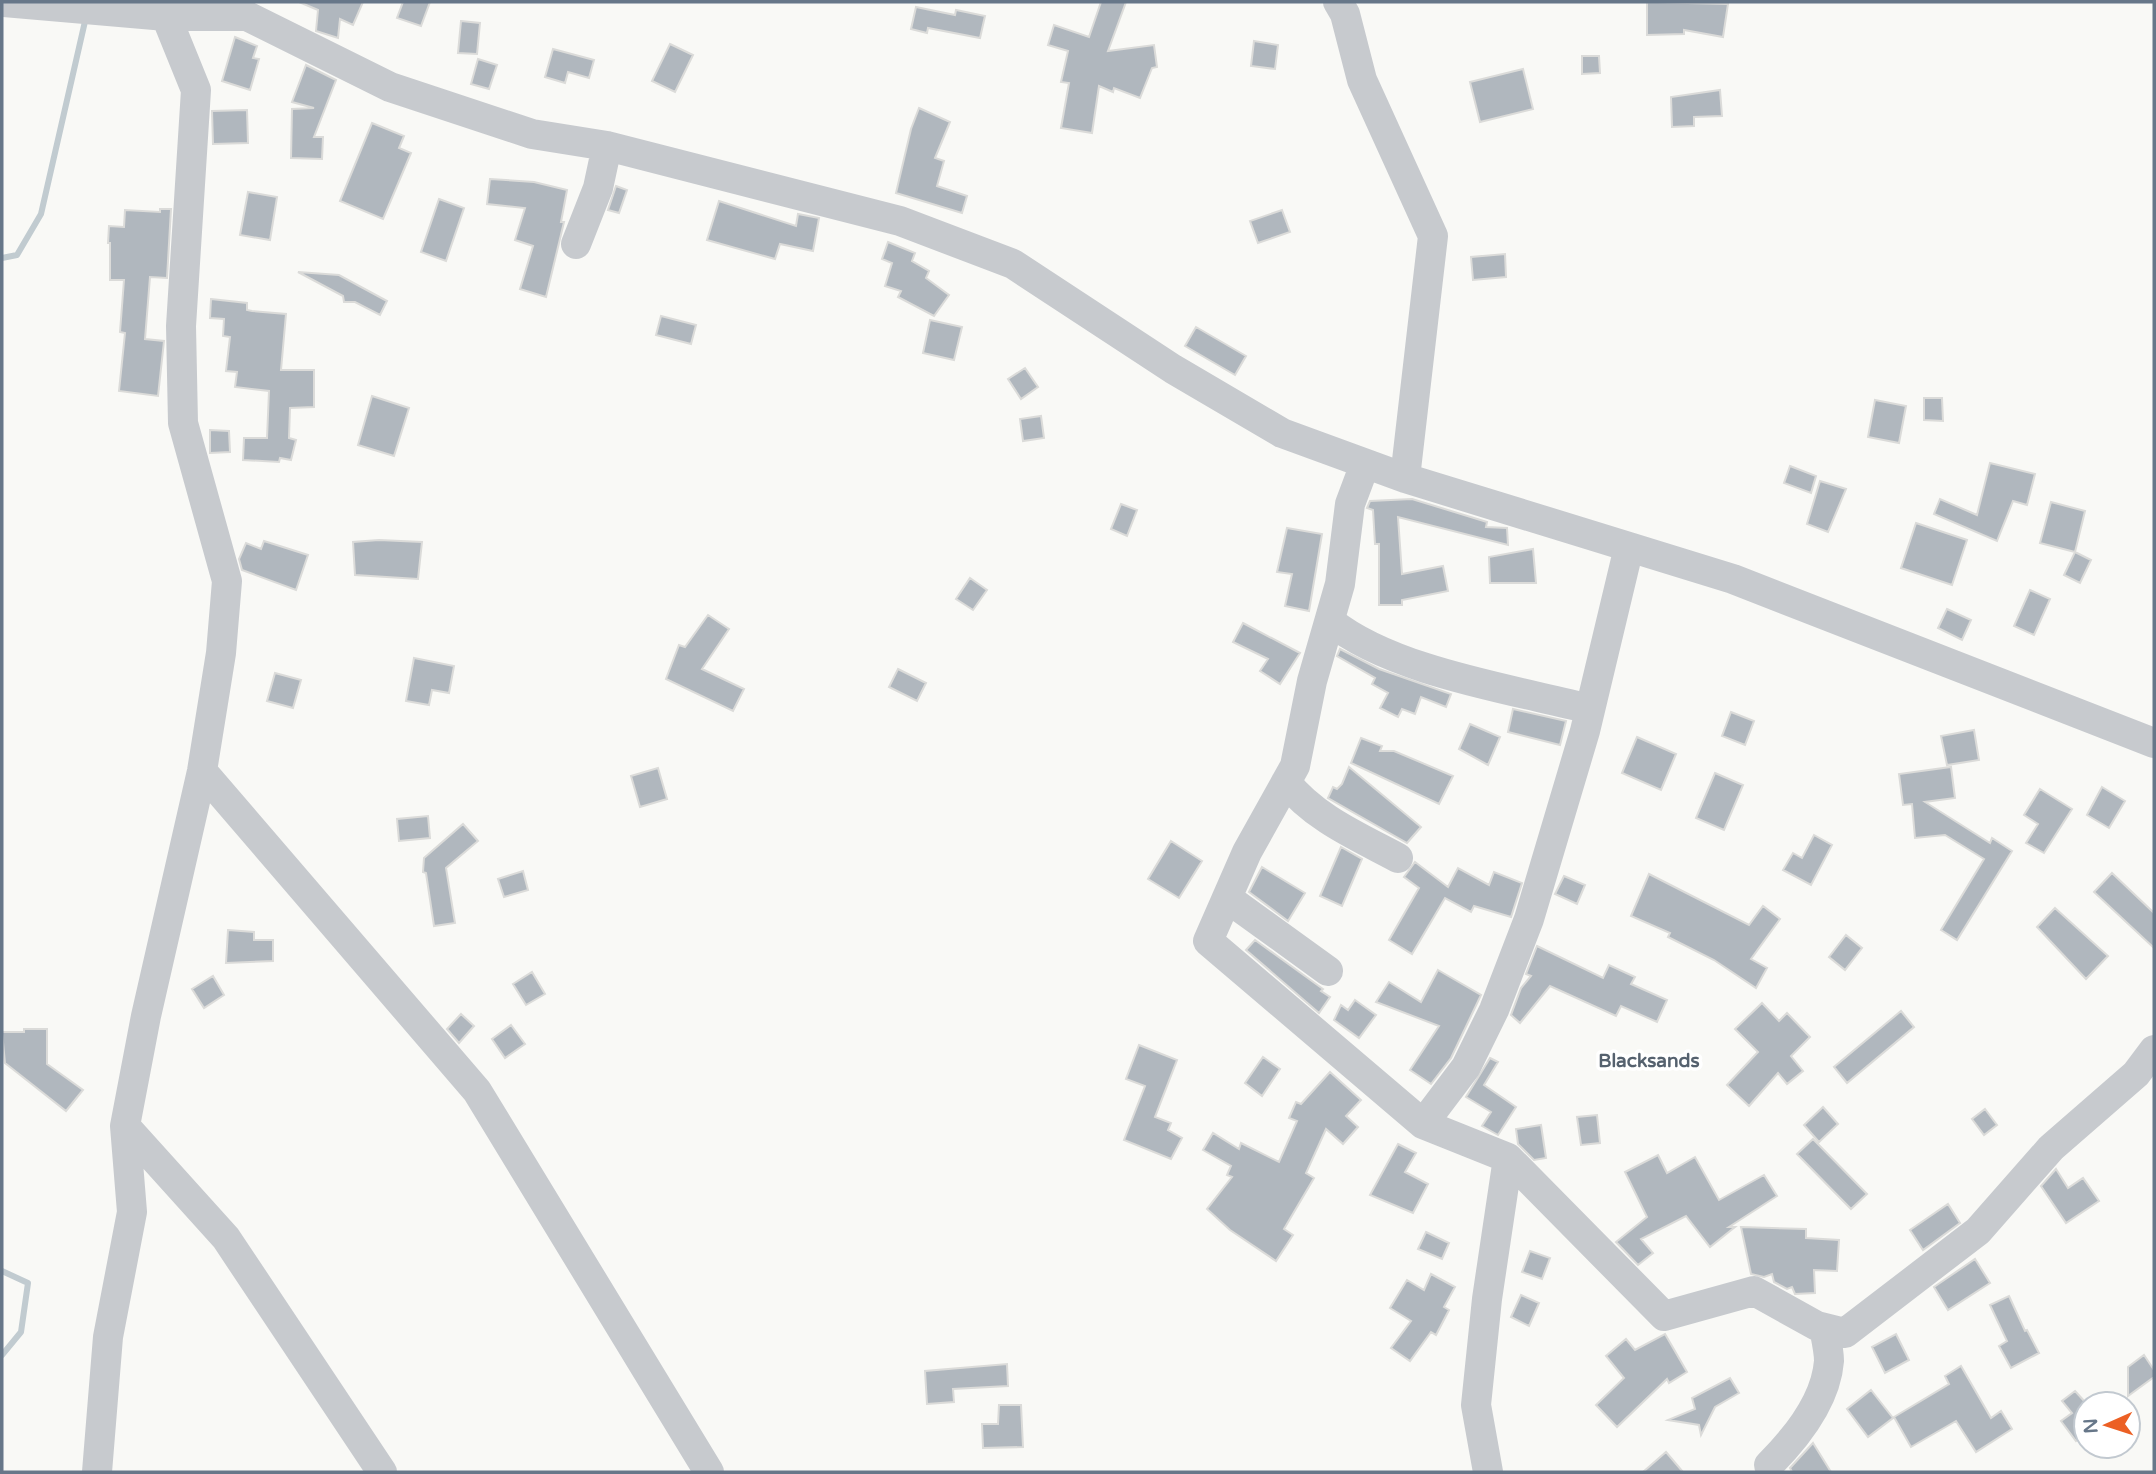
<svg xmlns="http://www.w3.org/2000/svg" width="2156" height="1474" font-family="'Varela Round',sans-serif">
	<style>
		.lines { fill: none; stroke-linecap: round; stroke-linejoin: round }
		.stream { stroke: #c1cbd0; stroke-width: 6 }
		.building { fill: #b0b7be; stroke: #dbdbd9; stroke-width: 2 }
		.minor { stroke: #c7cace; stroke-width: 30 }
		.labels { text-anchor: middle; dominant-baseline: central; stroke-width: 7; stroke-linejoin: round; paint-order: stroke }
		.neighbourhood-label { font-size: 19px; font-weight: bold; fill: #55616e; stroke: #fff }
	</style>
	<rect width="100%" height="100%" fill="#f9f9f6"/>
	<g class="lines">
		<!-- stream -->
		<path class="stream" d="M2,258L17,255L41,214L86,17
			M2,1271L28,1283L21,1332L2,1355"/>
	</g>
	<!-- building -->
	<path class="building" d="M299,2H363L353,25L340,19L338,38L316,31L318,10Z
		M403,2H430L421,26L397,18Z
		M1101,2H1126L1108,51L1154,45L1157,67L1152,68L1140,98L1114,88L1113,92L1099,86L1092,133L1061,128L1069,83L1061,82L1068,51L1048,45L1054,25L1089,37Z
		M1647,2L1728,4L1723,37L1684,30V34L1647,35Z
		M916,7L955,15L956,10L985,16L980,38L928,28L927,33L911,29Z
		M461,21L480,23L477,54L458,53Z
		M235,37L257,46L253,58L259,59L250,90L222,81Z
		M1254,41L1278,45L1275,69L1251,66Z
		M670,44L693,55L675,92L652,81Z
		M553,49L594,60L589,78L568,72L565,83L545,77Z
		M1582,56H1599L1600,73L1582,74Z
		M478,59L497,65L489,89L471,84Z
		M306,65L336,80L314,137H323L322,159L291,158L292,109L314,108L292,102Z
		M1523,69L1533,109L1480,122L1470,82Z
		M1720,90L1722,116L1694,117V126L1672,127L1671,97Z
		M919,108L950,122L935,158L944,161L937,186L967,196L962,213L896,193L911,129Z
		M247,110L248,143L213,144L212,111Z
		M372,123L404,136L399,148L411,153L383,219L340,201Z
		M490,179L534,182L567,190L561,222H564L546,297L520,289L533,246L515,240L525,208L487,204Z
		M616,186L627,190L619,213L608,210Z
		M248,192L277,197L270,240L240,235Z
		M439,199L464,208L446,261L421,252Z
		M719,201L796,226L798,214L819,218L813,251L780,244L775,259L707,240Z
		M160,209H171L167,278L150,277L145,339L164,341L158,396L119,391L125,333L120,332L124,280H110V243H108L109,226L124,227L125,210L160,212Z
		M1282,210L1290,232L1258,243L1250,221Z
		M888,242L915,253L912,261L929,271L926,278L949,295L934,316L898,297L901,291L885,286L892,263L882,259Z
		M1505,254L1506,277L1473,280L1471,257Z
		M298,272L339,275L387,301L380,315L355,302H344L343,296Z
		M211,299L247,303V310L252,311L286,314L281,370H314V407L290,408L289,438L296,440L291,460L280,458L279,462L243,460L244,438H267L269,391L235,387L237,372L226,371L230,337L223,336L224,319L210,318Z
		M661,316L696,325L691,344L656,335Z
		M930,320L962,327L954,360L923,353Z
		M1196,327L1246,356L1235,375L1185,346Z
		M1025,368L1038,387L1021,399L1008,379Z
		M372,396L409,408L394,456L358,445Z
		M1924,398H1942L1943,421L1924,420Z
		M1875,400L1906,406L1899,443L1868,437Z
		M1041,416L1044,438L1023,441L1020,419Z
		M210,430L229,431L230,452L210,453Z
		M1990,463L2035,474L2027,505L2013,501L1997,541L1934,514L1940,499L1977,515Z
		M1790,466L1816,476L1811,493L1784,483Z
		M1820,481L1846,489L1828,532L1807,524Z
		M1412,499L1487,522L1486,527L1507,528L1508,545L1398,517L1402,574L1443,566L1448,591L1402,600V605H1379V544H1375L1373,510L1367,508L1370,501Z
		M2051,502L2085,511L2075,552L2040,543Z
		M1121,504L1137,510L1127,536L1111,529Z
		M1916,523L1967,540L1952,585L1901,568Z
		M1287,528L1322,534L1309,611L1285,606L1292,574L1277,572Z
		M379,540L422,542L418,579L355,575L353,542Z
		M264,541L308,555L296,590L242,570L239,559L246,543L261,549Z
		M1533,549L1536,583H1490L1489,557Z
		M2075,552L2091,560L2080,583L2064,575Z
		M970,578L987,590L973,610L956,599Z
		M2030,590L2050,599L2034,635L2014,626Z
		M1947,609L1971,620L1962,640L1938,628Z
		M708,615L729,629L702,669L744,689L733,711L666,679L679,645L685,647Z
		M1243,623L1300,653L1280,684L1260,671L1268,659L1233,642Z
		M1340,649L1379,669L1451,694L1446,707L1421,697L1415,714L1402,709L1398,717L1380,708L1388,693L1372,684L1375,678L1337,656Z
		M414,658L454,666L449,693L432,690L429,705L406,701Z
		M898,669L926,683L917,701L889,687Z
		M275,673L301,680L293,708L267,701Z
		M1513,709L1566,721L1560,745L1508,732Z
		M1731,712L1754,721L1745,745L1722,736Z
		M1470,724L1500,737L1488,765L1459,749Z
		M1974,730L1979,760L1947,765L1941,736Z
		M1637,737L1676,754L1661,790L1622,773Z
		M1361,738L1382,746L1380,751H1394L1453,776L1439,804L1351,763Z
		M1349,767L1421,827L1407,843L1328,798L1333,787L1337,789L1342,784Z
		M1951,767L1955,798L1925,802L1990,843L1992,838L2012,851L1957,940L1941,930L1984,859L1945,835L1915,838L1912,804L1903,805L1899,774Z
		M658,768L667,799L640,807L631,776Z
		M1715,773L1743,785L1724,830L1696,818Z
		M2102,787L2125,801L2109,828L2087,815Z
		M2040,789L2072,809L2044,853L2026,843L2038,824L2024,815Z
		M428,816L430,838L399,841L397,819Z
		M463,824L478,841L446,868L455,923L434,926L426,873L423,872L424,858Z
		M1814,835L1832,845L1811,885L1783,870L1793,853L1802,858Z
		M1171,841L1202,861L1179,898L1148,879Z
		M1341,847L1362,859L1342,906L1320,896Z
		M1415,862L1448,887L1458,868L1489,885L1494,872L1522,883L1511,917L1474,906L1471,912L1445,898L1412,954L1389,940L1419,888L1404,877Z
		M1262,867L1305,893L1288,921L1249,892Z
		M523,871L528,890L504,897L498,879Z
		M2112,873L2154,913V948L2094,892Z
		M1649,874L1749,925L1763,906L1780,919L1751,959L1767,968L1756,988L1714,960L1668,937L1670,933L1631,916Z
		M1564,876L1585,885L1577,904L1555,894Z
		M2055,908L2108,956L2086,979L2037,927Z
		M228,930L254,932V940H273V961L226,963Z
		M1846,935L1862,948L1845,970L1829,957Z
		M1255,940L1323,989L1321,991L1330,997L1319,1013L1246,950Z
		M1537,946L1603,978L1609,965L1635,977L1631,984L1667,1000L1657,1022L1621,1006L1616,1016L1550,986L1520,1023L1511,1015L1521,988L1531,976L1526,974Z
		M1438,970L1481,995L1451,1058L1431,1084L1410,1070L1439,1026L1376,1002L1389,982L1421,1002Z
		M532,972L545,994L526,1005L513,984Z
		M213,976L224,995L204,1008L192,989Z
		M1355,1000L1376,1015L1359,1038L1334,1020L1341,1005L1348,1010Z
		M1762,1003L1779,1021L1787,1013L1810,1037L1791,1056L1803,1071L1787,1084L1778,1073L1749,1106L1727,1085L1758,1052L1735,1029Z
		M1901,1011L1914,1027L1847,1083L1834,1067Z
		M461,1014L474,1026L459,1043L447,1029Z
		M511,1025L525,1044L505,1058L492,1039Z
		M24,1029H47V1064L83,1090L66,1111L5,1063L2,1032H24Z
		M1139,1045L1177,1060L1155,1117L1171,1123L1168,1130L1182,1138L1171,1159L1124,1140L1145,1086L1126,1079Z
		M1263,1057L1280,1069L1262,1096L1245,1083Z
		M1490,1058L1498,1062L1484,1085L1516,1107L1498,1135L1482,1126L1491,1112L1466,1097Z
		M1330,1072L1361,1100L1346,1116L1358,1127L1343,1144L1326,1129L1306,1173L1314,1178L1284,1229L1293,1235L1276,1261L1230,1230L1207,1209L1232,1177L1227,1175L1231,1166L1203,1150L1213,1133L1239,1149L1241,1143L1279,1162L1297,1121L1289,1118L1296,1102L1301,1104Z
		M1823,1107L1838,1124L1819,1142L1804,1125Z
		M1985,1109L1997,1125L1984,1135L1972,1119Z
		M1597,1115L1600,1143L1581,1145L1577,1117Z
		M1541,1125L1546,1158L1534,1160L1518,1144L1516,1129Z
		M1813,1139L1867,1194L1851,1209L1797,1154Z
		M1398,1144L1416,1153L1405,1172L1428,1184L1413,1213L1370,1195Z
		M1658,1155L1667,1173L1695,1157L1719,1200L1764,1175L1777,1196L1729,1227H1735L1710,1247L1686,1216L1641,1239L1653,1253L1638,1265L1616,1242L1647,1217L1625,1172Z
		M2056,1169L2068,1188L2083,1178L2099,1201L2066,1223L2041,1186Z
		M1948,1204L1960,1223L1923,1250L1910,1230Z
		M1741,1227L1806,1229V1238L1839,1240L1837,1271L1814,1270L1815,1293L1795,1294L1792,1287L1787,1289L1774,1282L1772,1274L1764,1277L1751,1274Z
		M1426,1232L1449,1243L1442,1259L1418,1249Z
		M1530,1251L1550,1258L1542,1279L1522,1272Z
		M1975,1259L1990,1283L1948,1310L1934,1287Z
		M1431,1274L1455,1287L1444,1307L1449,1310L1436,1335L1431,1332L1410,1361L1391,1348L1411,1321L1390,1308L1407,1280L1424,1290Z
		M1521,1295L1539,1303L1529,1326L1511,1317Z
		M2009,1296L2025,1331L2027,1330L2039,1353L2011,1368L1999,1346L2007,1341L1990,1305Z
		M1665,1334L1687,1372L1669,1383L1667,1379L1617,1427L1596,1405L1624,1378L1606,1356L1626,1339L1635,1350Z
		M1896,1334L1909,1360L1885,1373L1872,1347Z
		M2144,1355L2154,1370V1377L2128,1396V1367Z
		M1007,1364L1008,1386L953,1389L954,1402L927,1404L925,1371Z
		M1961,1366L1991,1418L2001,1411L2012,1429L1976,1452L1956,1421L1911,1447L1894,1417L1949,1384L1945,1376Z
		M1730,1378L1739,1393L1715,1407L1701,1435L1699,1425L1668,1420L1695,1409L1692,1398Z
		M1871,1390L1893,1418L1868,1437L1847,1409Z
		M2075,1391L2086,1403V1433L2076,1441L2061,1421L2072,1413L2062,1401Z
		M999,1405H1021L1023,1447L983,1448L982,1424H998Z
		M1813,1443L1831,1472H1792L1790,1468Z
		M1666,1452L1683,1472H1643Z"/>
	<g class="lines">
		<!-- minor -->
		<path class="minor" d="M4,2L166,16H247L390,87L532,134L607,146L900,221L1013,264L1173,369L1282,433L1405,478L1733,579L2154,743
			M166,2V16L196,90L181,326L183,423L227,581L221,653L202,771L146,1016L125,1126L226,1238L382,1472
			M1338,2L1345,14L1362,80L1433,236L1405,478
			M576,244L598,188L607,146
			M1365,464L1350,504L1340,584L1312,681L1295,766L1247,852L1208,941L1423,1124L1508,1158L1664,1316L1754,1291L1817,1326L1845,1333L1978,1231L2051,1148L2136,1074L2154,1050
			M1330,621C1391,671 1511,689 1590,709
			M202,771L477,1091L709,1472
			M1286,782C1314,818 1359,837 1398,858
			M1227,898L1328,971
			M1423,1124L1466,1067L1494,1010L1529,919L1585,731L1629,547
			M1769,1465C1796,1438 1826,1401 1829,1361C1829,1351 1826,1338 1824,1328
			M97,1472L108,1337L132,1212L125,1126
			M1488,1472L1476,1405L1487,1299L1508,1158"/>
	</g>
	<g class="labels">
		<!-- neighbourhood labels -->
		<g class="neighbourhood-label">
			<text x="1649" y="1061">Blacksands</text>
		</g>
	</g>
	<!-- border -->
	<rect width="2156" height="1474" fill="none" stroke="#677789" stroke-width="7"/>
	<!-- north arrow -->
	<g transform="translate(2107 1425) rotate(267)"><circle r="33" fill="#ffffff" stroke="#c2c9d0" stroke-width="2"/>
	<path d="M0-5L12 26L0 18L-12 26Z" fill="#ec6024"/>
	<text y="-10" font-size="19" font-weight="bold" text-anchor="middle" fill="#677789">N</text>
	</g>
</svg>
